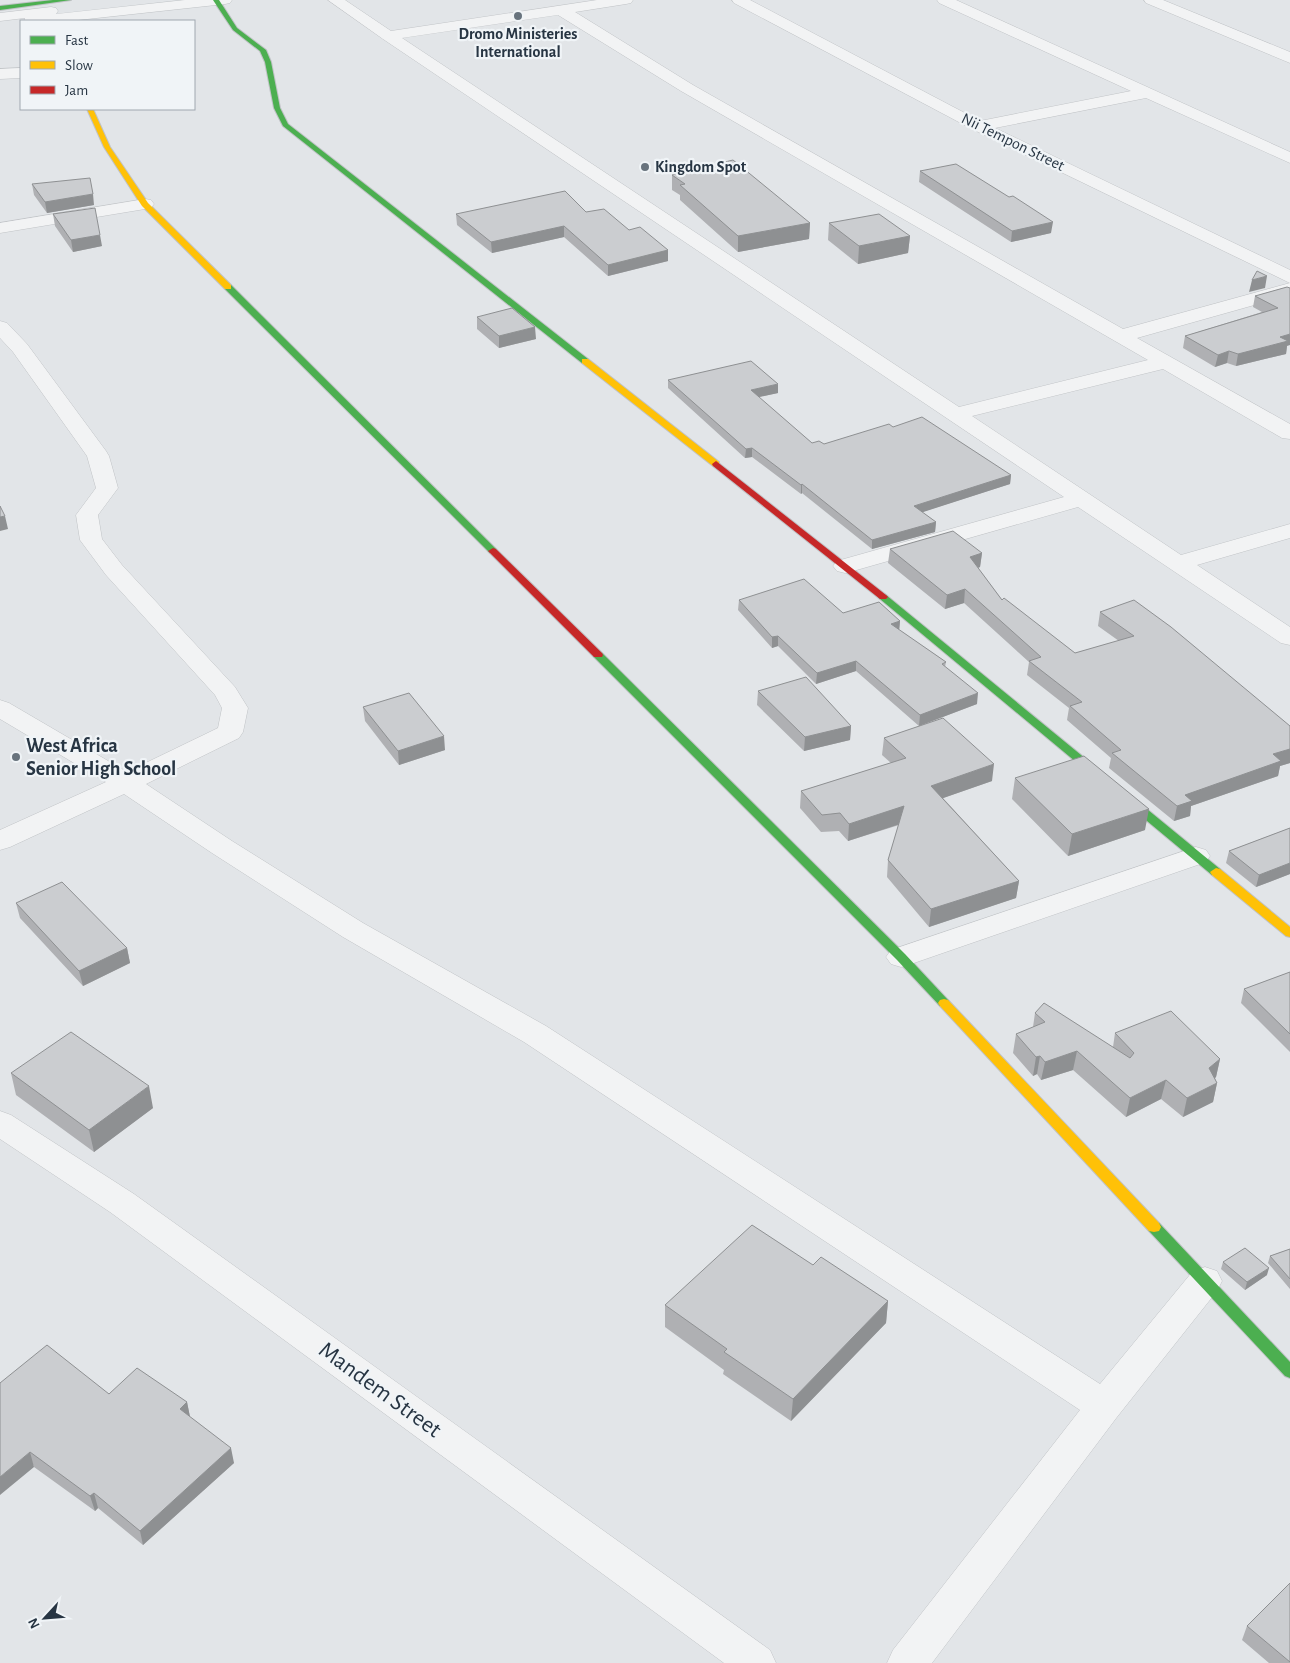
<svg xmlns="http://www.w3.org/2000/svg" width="1290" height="1663" font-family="'Alegreya Sans',sans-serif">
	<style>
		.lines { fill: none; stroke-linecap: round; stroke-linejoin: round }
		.street-casing { stroke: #c0c3c6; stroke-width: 1 }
		.fast-casing { stroke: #c0c3c6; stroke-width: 2 }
		.slow-casing { stroke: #c0c3c6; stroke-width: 2 }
		.jam-casing { stroke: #c0c3c6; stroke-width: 2 }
		.street { fill: #f2f3f4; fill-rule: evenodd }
		.fast { fill: #4caf50; fill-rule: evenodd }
		.slow { fill: #ffc107; fill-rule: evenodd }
		.jam { fill: #c62828; fill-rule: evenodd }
		.wall { fill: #afb0b3 }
		.shaded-wall { fill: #8e9092 }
		.building { fill: #cbcdd0; stroke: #8e9092 }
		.poi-dot { fill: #68737d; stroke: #f0f4f7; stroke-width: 2 }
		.labels { text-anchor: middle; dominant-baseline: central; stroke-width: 4.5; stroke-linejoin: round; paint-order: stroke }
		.far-poi-label { font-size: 16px; font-weight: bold; fill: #273543; stroke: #f0f4f7 }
		.far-street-label { font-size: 16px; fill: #273543; stroke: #f0f4f7 }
		.poi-label { font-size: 20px; font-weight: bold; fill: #273543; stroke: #f0f4f7; text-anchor: start }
		.near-street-label { font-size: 24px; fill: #273543; stroke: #f0f4f7 }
	</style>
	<rect width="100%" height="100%" fill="#e2e5e8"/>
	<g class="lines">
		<defs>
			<path id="street" d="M185,0H232L230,3L225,4L69,21H24L25,18L0,21V13L51,7L56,8L58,11L56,14Z
				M328,0H345L391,31L597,0H633L631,3L626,4L575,12L693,85L1123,329L1290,283V295L1137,338L1290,424V439L1282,438L1163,369L972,416L1181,555L1290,524V538L1197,565L1290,627V645L1281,643L1078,507L853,571L845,573L837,571L833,566L837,561L1064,497L383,39ZM558,15L681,91L1148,360L959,407L402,38Z
				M732,0H750L980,121L1131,91L939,3L937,0H956L1290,152V163L1146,98L995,128L1290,270V283L972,129L734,3Z
				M1144,0H1163L1290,52V63L1146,3Z
				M21,68V78L0,79V69Z
				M145,199L151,200L154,204L151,208L0,233V223Z
				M0,321L7,323L27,344L106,451L109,456L118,488L98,515L102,539L122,565L235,687L248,708L243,732L239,738L146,784L232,841L363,923L546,1026L1100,1384L1193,1271L1205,1267L1217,1271L1222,1281L1217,1291L1117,1417L932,1663H887L893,1650L1080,1410L524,1042L343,937L212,853L124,794L10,847L0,850V830L106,782L0,719V700L9,703L127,772L218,728L222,708L215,695L106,575L80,540L76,515L96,488L87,456L13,352L0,338Z
				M1196,847L1206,850L1210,856L1206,862L911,964L901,967L891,964L886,957L891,950Z
				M0,1111L11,1115L134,1194L770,1650L776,1663H724L110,1212L0,1139Z"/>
			<path id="fast" d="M53,0H71L0,10V6Z
				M213,0H219L237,28L266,50L271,62L280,108L288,124L588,359V363H582L283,126L274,108L265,62L260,51L233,30Z
				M225,285H231L496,549V553H490L225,289Z
				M883,594L886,595L1220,869L1222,872L1220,875H1212L880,599L878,597Z
				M598,652L602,653L905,954L948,1000L950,1003L948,1006H940L897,960L594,657L593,655Z
				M1154,1222L1159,1223L1290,1362V1378L1285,1376L1149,1231L1147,1227L1149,1223Z"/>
			<path id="slow" d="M87,109H93L110,147L148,203L231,285V289H225L142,206L104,147Z
				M582,359H588L719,462V466H713L582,363Z
				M1216,868L1220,869L1290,927V937L1286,936L1212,875L1210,872Z
				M944,999L948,1000L1159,1223L1161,1227L1159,1231L1154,1232L1149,1231L940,1006L938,1003L940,1000Z"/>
			<path id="jam" d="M716,461L886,595L888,597L886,599H880L713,466L712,464Z
				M493,548L496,549L602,653L603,655L602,657H594L488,551Z"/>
		</defs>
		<!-- street casing -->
		<use href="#street" class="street-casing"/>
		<!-- fast casing -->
		<use href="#fast" class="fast-casing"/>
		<!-- slow casing -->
		<use href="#slow" class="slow-casing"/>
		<!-- jam casing -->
		<use href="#jam" class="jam-casing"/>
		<!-- street -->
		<use href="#street" class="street"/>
		<!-- fast -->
		<use href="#fast" class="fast"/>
		<!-- slow -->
		<use href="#slow" class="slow"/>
		<!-- jam -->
		<use href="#jam" class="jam"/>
	</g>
	<!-- wall -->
	<path class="wall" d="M920,171L1051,233L1011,242L919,182Z
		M672,175L810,223L809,239L738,252L680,200V195L672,190Z
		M32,184L94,205L47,213L34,195Z
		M586,212L668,250V261L608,276L564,237L492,253L457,225L456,214Z
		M53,214L102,246L73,252L55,226Z
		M829,223L910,236L908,253L858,264L828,240Z
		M1287,287V346L1286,354L1236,366L1227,363L1215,367L1183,348L1185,336L1262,312L1253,307L1255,296Z
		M477,317L536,339L499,348L477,329Z
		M668,380L778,393L758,397L812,443L824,444L893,427L1011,475L1010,484L922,512L936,522L935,532L872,549L802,493L801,494L752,457L745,458L668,388Z
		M890,549L982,553L980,567L978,568L1002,600L1075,653L1119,641L1098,626L1100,612L1290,726V763L1280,766L1278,776L1191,806L1190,816L1174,821L1109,768L1111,758L1067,720L1069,708L1027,675L1029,662L964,603L945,609L888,563Z
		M739,600L843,613L900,621L899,630L946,662L945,667L977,704L919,726L856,671L816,684L778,646L772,648L738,610Z
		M758,691L851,726L850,740L804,751L757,705Z
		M363,707L445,750L399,765L365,721Z
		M884,738L992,781L943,798L1019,881L1016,898L929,927L887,877L888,860L899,825L848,841L839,831L821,832L800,808L801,791L891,763L882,755Z
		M1015,778L1145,830L1068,856L1012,799Z
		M1290,828V874L1256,887L1226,863L1229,851Z
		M16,903L127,948L130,963L83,986L20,918Z
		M1290,972V1052L1241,1003L1244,989Z
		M1035,1013L1113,1047L1115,1033L1220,1059L1216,1077L1215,1078L1217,1083L1213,1102L1183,1117L1161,1099L1126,1117L1073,1070L1041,1080L1037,1074L1033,1076L1013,1053L1016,1034L1033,1027Z
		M11,1073L153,1108L94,1152L16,1095Z
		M1290,1249V1289L1268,1263L1270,1256Z
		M1223,1262L1267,1275L1245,1290L1221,1269Z
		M813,1265L888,1301L886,1323L791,1421L723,1374L724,1370L665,1327V1305Z
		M0,1383L187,1402L190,1417L234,1463L143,1545L98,1508L95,1511L34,1467Z
		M1290,1583V1663H1269L1242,1640L1247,1626Z"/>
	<!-- shaded-wall -->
	<path class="shaded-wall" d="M93,194L94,205L47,213L45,202Z
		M1053,222L1051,233L1011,242L1012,231Z
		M810,223L809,239L738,252V236Z
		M564,226V237L492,253L491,242Z
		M100,235L102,246L73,252L71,240Z
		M910,236L908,253L858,264L859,246Z
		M668,250V261L608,276V265Z
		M1267,276L1265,288L1249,292L1252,280Z
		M535,327L536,339L499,348V336Z
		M1290,334V345L1287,346L1286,354L1236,366L1238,354L1280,337Z
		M1229,351L1227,363L1215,367L1218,355Z
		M778,384V393L750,399L751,390Z
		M752,448V457L745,458L746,449Z
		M1011,475L1010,484L914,515V506Z
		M802,484V493L801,494V485Z
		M5,516L8,529L0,531V517Z
		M936,522L935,532L872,549V540Z
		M982,553L980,567L969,571L970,557Z
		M965,589L964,603L945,609L947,595Z
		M900,621L899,632L891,624Z
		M778,636V646L772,648V637Z
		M856,661V671L816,684L817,673Z
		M978,693L977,704L919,726L920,715Z
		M851,726L850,740L804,751L805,737Z
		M444,736L445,750L399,765L398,751Z
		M1290,749V763L1280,766L1278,776L1191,806L1190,816L1174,821L1177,806L1185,795L1273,754Z
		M994,764L992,781L929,803L931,786Z
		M904,806L903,823L848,841L849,824Z
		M1149,809L1145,830L1068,856L1072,834Z
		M1290,863V874L1256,887L1259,875Z
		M1019,881L1016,898L929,927L931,909Z
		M127,948L130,963L83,986L79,971Z
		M1077,1051L1073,1070L1041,1080L1045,1062Z
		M1040,1056L1037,1074L1033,1076L1036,1057Z
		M1220,1059L1216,1077L1205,1087L1209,1068Z
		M1166,1080L1161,1099L1126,1117L1130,1098Z
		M1217,1083L1213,1102L1183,1117L1187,1098Z
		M149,1086L153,1108L94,1152L89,1130Z
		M1269,1268L1267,1275L1245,1290L1247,1282Z
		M888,1301L886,1323L791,1421L793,1399Z
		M187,1402L190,1417L180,1409Z
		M231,1448L234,1463L143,1545L140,1531Z
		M30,1452L34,1467L0,1495V1477Z
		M94,1493L98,1508L95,1511L90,1496Z"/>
	<!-- building -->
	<path class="building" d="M733,160L810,223L738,236L680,185L685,184L672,175Z
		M956,164L1009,197L1013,196L1053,222L1012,231L920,171Z
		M90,178L93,194L45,202L32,184Z
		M565,191L586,212L604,209L629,230L640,227L668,250L608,265L564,226L491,242L456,214Z
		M95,208L100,235L71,240L53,214Z
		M879,214L910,236L859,246L829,223Z
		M1257,271L1267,276L1252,280Z
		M1287,287L1290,288V334L1280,337L1288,341L1238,354L1229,351L1218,355L1185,336L1278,308L1255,296Z
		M512,308L535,327L499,336L477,317Z
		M751,361L778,384L751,390L812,443L819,441L824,444L889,424L893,427L922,417L1011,475L914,506L936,522L872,540L802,484L801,485L752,448L746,449L668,380Z
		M0,506L5,516L0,517Z
		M953,531L982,553L970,557L1002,600L1004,598L1075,653L1134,636L1100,612L1134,600L1171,627L1290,726V749L1273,754L1281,761L1185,795L1192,801L1177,806L1112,753L1121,750L1070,706L1082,702L1029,661L1041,657L965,589L947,595L890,549Z
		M804,579L843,613L879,602L900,621L891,624L946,662L942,664L978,693L920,715L856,661L817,673L778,636L772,637L739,600Z
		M806,677L851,726L805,737L758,691Z
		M409,693L444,736L398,751L363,707Z
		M943,718L994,764L931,786L1019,881L931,909L888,860L904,806L849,824L840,813L822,815L801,791L906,758L884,738Z
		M1084,756L1149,809L1072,834L1015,778Z
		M1290,828V863L1259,875L1229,851Z
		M62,882L127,948L79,971L16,903Z
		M1290,972V1034L1244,989Z
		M1044,1003L1130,1058L1134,1053L1115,1033L1171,1011L1220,1059L1209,1068L1217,1083L1187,1098L1166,1080L1130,1098L1077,1051L1045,1062L1040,1056L1036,1057L1016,1034L1045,1022L1035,1013Z
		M71,1032L149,1086L89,1130L11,1073Z
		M752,1225L813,1265L821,1257L888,1301L793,1399L724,1352L727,1349L665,1305Z
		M1245,1248L1269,1268L1247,1282L1223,1262Z
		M1290,1249V1279L1270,1256Z
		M47,1345L109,1394L137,1368L187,1402L180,1409L231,1448L140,1531L94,1493L90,1496L30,1452L0,1477V1383Z
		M1290,1583V1662L1247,1626Z"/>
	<!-- markers -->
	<g class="poi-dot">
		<circle cx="518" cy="16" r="5"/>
		<circle cx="645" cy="167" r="5"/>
		<circle cx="16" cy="757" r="5"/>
	</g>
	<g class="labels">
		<!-- far-poi labels -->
		<g class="far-poi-label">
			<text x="518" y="34">Dromo Ministeries<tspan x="518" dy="18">International</tspan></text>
			<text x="655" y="167" text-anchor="start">Kingdom Spot</text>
		</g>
		<!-- far-street labels -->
		<g class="far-street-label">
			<text transform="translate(1013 142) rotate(26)">Nii Tempon Street</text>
		</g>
		<!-- poi labels -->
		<g class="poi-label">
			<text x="26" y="746">West Africa<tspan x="26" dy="23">Senior High School</tspan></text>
		</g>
		<!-- near-street labels -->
		<g class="near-street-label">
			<text transform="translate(380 1390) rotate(36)">Mandem Street</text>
		</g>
	</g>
	<!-- legend -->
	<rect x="20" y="20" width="175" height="90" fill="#f0f4f7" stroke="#a0a8af"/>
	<rect x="30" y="36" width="25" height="8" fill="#4caf50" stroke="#a0a8af"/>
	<text x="65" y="45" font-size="15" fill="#273543">Fast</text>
	<rect x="30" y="61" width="25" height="8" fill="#ffc107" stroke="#a0a8af"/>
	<text x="65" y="70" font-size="15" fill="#273543">Slow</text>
	<rect x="30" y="86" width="25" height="8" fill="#c62828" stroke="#a0a8af"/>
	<text x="65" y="95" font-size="15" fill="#273543">Jam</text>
	<!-- north arrow -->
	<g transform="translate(45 1618) rotate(244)" stroke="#f0f4f7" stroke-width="4" paint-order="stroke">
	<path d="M0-4L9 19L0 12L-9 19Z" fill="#273543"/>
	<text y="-8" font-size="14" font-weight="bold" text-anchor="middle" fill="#273543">N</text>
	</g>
</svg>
